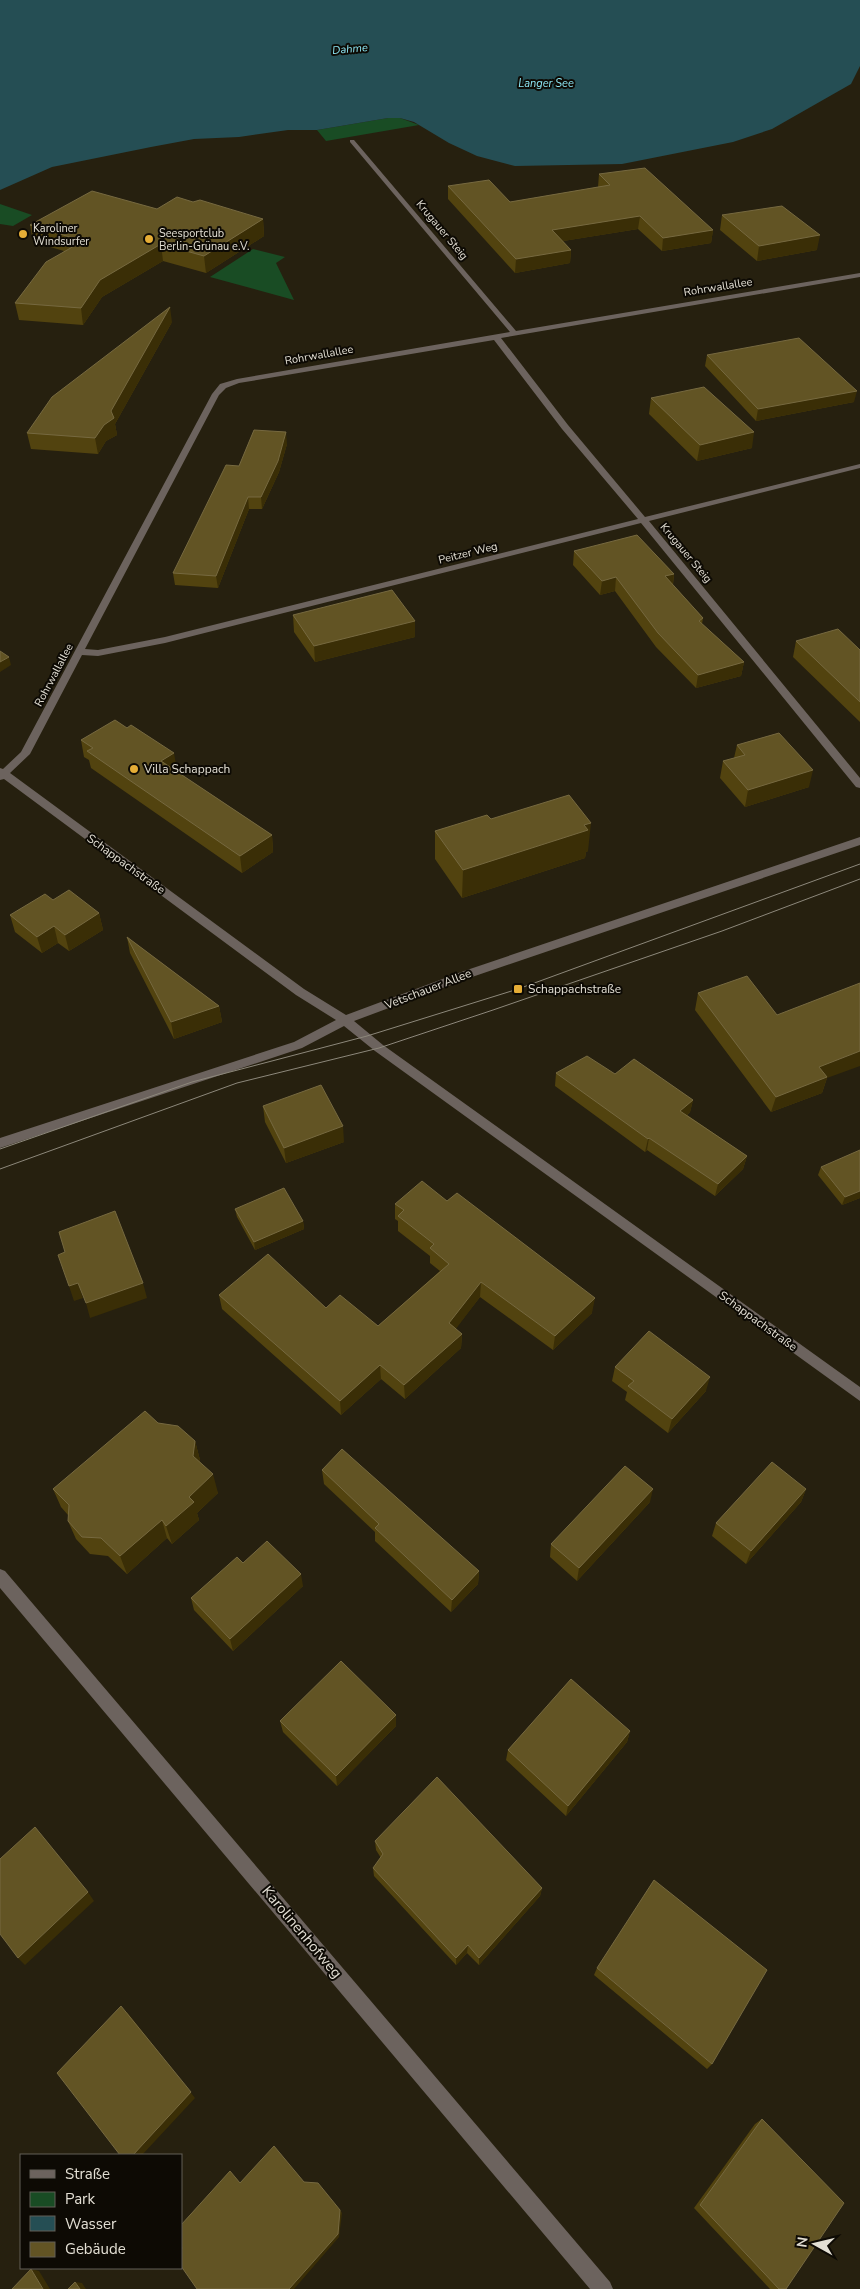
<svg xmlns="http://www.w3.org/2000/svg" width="860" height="2289" font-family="'Nunito Sans',sans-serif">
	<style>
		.green { fill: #194c24 }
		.water { fill: #254e54 }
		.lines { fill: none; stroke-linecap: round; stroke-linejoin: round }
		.minor { fill: #6c635e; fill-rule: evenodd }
		.tram { stroke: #8d887b; stroke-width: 1 }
		.wall { fill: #52430f }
		.shaded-wall { fill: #3a2e06 }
		.building { fill: #625424; stroke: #766940 }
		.poi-dot { fill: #e5ad36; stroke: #0d0a04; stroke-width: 2 }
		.labels { text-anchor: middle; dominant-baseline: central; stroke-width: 4; stroke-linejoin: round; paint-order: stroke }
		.far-water-label { font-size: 11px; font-style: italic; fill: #8ee8f6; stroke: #0d0a04 }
		.far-poi-label { font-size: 11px; fill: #e3dfd4; stroke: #0d0a04; text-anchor: start }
		.far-street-label { font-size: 11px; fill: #e3dfd4; stroke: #0d0a04 }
		.poi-label { font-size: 12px; fill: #e3dfd4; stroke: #0d0a04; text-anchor: start }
		.street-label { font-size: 12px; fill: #e3dfd4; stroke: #0d0a04 }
		.near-street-label { font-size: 15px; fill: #e3dfd4; stroke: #0d0a04 }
	</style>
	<rect width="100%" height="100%" fill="#26200f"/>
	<!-- green -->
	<path class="green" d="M388,118H400L419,125L326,141L317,130Z
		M0,204L32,215L13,226L0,224Z
		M253,249L285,257L276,263L294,300L210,277Z"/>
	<!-- water -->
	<path class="water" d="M0,0H860V66L851,84L772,129L733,142L622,164L515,166L477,156L449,143L414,122L400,118H388L317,130H288L239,137L194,139L151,147L52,167L0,190Z"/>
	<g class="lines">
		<!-- minor -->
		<path class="minor" d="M350,140H354L516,331L860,273V277L501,338L568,425L645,517L860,464V468L649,521L860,778V788L856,787L641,523L165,643L98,656L82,655L30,754L10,773L304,989L346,1015L464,971L860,837V845L472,977L354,1021L383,1045L860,1387V1401L375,1051L344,1026L302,1048L0,1148V1138L294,1042L336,1020L296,995L4,779L0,780V768L3,769L21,752L212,394L220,384L237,379L510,332L350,142ZM494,340L562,429L638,519L165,637L98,650L85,649L219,395L226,388L239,383Z
			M0,1569L5,1571L610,2282L613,2289H590L0,1588Z"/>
		<!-- tram -->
		<path class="tram" d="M0,1149L192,1082L367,1036L518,989L860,864
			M0,1169L237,1083L379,1048L493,1010L722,931L860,879"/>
	</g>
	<!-- wall -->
	<path class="wall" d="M599,174L713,230L711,243L662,251L638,229L563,241L571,250L570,263L515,273L448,199V186L510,202L598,187Z
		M157,209L263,219L264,236L206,273L163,261L102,297L83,325L19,320L15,303L64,251L33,242L30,225Z
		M722,215L817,250L757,261L720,230Z
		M172,322L115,424L117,435L106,441L98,454L31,449L27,433Z
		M707,355L854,402L756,421L705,366Z
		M651,398L752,448L697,461L649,414Z
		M287,444L279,472L262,509H249L218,588L175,585L173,573L239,466Z
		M574,551L674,574L673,585L703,618L702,624L744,662L741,676L696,688L656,647L615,591L600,595L573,565Z
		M293,615L415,637L315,662L294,632Z
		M796,641L860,650V722L793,657Z
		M81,740L177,770L175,771L272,835L273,852L242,873L91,768L89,760L84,757Z
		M737,745L809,787L745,807L720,778L723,761L734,758Z
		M491,819L588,851L586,852L585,858L462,898L435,859V831Z
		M53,900L99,913L103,930L69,951L58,943L42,953L15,932L10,915Z
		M127,937L219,1006L222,1022L174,1039L130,953Z
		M698,993L827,1078L822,1093L771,1112L695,1010Z
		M556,1073L615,1074L693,1100L690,1112L687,1115L747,1156L743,1169L715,1196L647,1150L645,1152L555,1086Z
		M263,1106L344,1142L286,1163L265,1122Z
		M821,1167L860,1198L842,1205L818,1175Z
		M395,1204L592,1313L553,1350L480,1297L455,1329L462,1334L461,1348L405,1399L381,1379L341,1415L222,1309L219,1295L326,1308L378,1326L440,1271L430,1263V1256L398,1231V1221L395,1219Z
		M235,1209L303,1221L304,1229L255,1250L237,1217Z
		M615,1367L706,1391L668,1433L625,1400L627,1392L612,1381Z
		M158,1423L195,1441L200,1460V1462L218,1493L197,1513L199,1520L172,1544L167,1538L127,1574L108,1556L90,1554L76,1539L68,1521V1515L61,1507L53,1489Z
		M322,1470L479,1571L478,1584L451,1612L375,1541V1532L324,1484Z
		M806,1489L801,1502L746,1564L712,1536L716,1523Z
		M650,1502L577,1581L550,1557L551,1544Z
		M243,1563L303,1586L233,1651L194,1610L191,1598Z
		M396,1715V1726L337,1786L283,1732L280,1721Z
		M630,1731L627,1742L566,1816L506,1760L508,1750Z
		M375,1841L542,1888L540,1896L479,1965L467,1953L456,1965L374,1876L373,1868L381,1858L376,1850Z
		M597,1968L712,2064L707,2069L594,1975Z
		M762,2119L786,2289H770L694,2208L755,2124Z"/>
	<!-- shaded-wall -->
	<path class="shaded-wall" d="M640,216L638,229L551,243L552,230Z
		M263,219L264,236L206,273L204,256Z
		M713,230L711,243L662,251L663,238Z
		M820,235L817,250L757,261L759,246Z
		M161,244L163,261L102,297L83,325L81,308L100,280Z
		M571,250L570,263L515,273L516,259Z
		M170,307L172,322L115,424L117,435L106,441L98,454L95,438Z
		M857,391L854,402L756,421L758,409Z
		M286,432L287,444L279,472L262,509L261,497Z
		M754,432L752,448L697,461L700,445Z
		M248,497L249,509L218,588L216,576Z
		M674,574L672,588L665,576Z
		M616,577L615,591L600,595L602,581Z
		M415,621V637L315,662L314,646Z
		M9,657L11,665L0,672V662Z
		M744,662L741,676L696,688L698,675Z
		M174,753L177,770L164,778L161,761Z
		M813,770L809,787L745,807L748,790Z
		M591,823L588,851L586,852L585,858L462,898L463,870Z
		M272,835L273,852L242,873L240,856Z
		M99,913L103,930L69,951L65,935Z
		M54,926L58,943L42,953L37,937Z
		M219,1006L222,1022L174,1039L171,1022Z
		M860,1051V1066L827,1078L822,1093L771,1112L776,1097L819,1067Z
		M693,1100L690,1112L678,1123L680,1111Z
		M343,1126L344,1142L286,1163L284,1148Z
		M649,1138L647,1150L645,1152L648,1139Z
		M747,1156L743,1169L715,1196L718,1184Z
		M860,1191V1198L842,1205L845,1197Z
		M303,1221L304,1229L255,1250L254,1242Z
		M481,1282L480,1297L449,1338V1323Z
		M78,1283L83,1298L74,1301L69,1286Z
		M143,1283L147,1298L90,1318L86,1303Z
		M595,1298L592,1313L553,1350L555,1336Z
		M462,1334L461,1348L405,1399L404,1385Z
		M380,1365L381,1379L341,1415L340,1401Z
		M710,1377L706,1391L668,1433L672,1419Z
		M195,1441L200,1460L198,1475L193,1456Z
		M213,1474L218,1493L197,1513L199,1520L172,1544L166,1526L189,1497Z
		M653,1489L650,1502L577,1581L579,1568Z
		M806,1489L801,1502L746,1564L751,1551Z
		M162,1520L167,1538L127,1574L120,1556Z
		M479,1571L478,1584L451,1612L452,1600Z
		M301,1574L303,1586L233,1651L230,1639Z
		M396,1715V1726L337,1786L336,1776Z
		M630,1731L627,1742L566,1816L568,1806Z
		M542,1888L540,1896L479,1965V1958Z
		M88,1892L94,1901L25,1965L18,1958Z
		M468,1945L467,1953L456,1965V1958Z
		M127,2012L195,2098L142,2155H133Z
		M340,2210L342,2213L339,2237L294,2289H289Z
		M31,2269L39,2271L50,2289H43Z
		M75,2282L82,2283L86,2289H80Z"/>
	<!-- building -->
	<path class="building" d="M645,168L713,230L663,238L640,216L552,230L571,250L516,259L448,186L489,180L510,202L610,185L599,174Z
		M92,191L157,209L177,197L193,202L200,200L263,219L204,256L161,244L100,280L81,308L15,303L46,262L83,241L30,225Z
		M782,206L820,235L759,246L722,215Z
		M170,307L111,411L114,418L104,425L95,438L27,433L52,397Z
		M799,338L857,391L758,409L707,355Z
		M704,387L754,432L700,445L651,398Z
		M254,430L286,432L278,461L261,497H248L216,576L173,573L226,465L239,466Z
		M637,535L674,574L665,576L703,618L699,621L744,662L698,675L658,633L616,577L602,581L574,551Z
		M392,590L415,621L314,646L293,615Z
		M838,629L860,650V702L796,641Z
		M0,651L9,657L0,662Z
		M115,720L127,728L131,725L174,753L161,761L272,835L240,856L87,751L93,748L81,740Z
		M779,733L813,770L748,790L723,761L745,755L737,745Z
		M569,795L591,823L584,825L588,830L463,870L435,831L487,815L491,819Z
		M69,890L99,913L65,935L54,926L37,937L10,915L45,894L53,900Z
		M127,937L219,1006L171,1022Z
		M747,976L777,1015L860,983V1051L819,1067L827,1077L776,1097L698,993Z
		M587,1056L615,1074L634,1059L693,1100L680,1111L747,1156L718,1184L649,1138L648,1139L556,1073Z
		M321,1085L343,1126L284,1148L263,1106Z
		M860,1150V1191L845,1197L821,1167Z
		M422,1181L447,1201L457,1193L595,1298L555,1336L481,1282L449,1323L462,1334L404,1385L380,1365L340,1401L219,1295L268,1254L326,1308L340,1295L378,1326L449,1264L430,1248L434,1244L398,1216L404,1210L395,1204Z
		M284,1188L303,1221L254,1242L235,1209Z
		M115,1211L143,1283L86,1303L78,1283L69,1286L58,1255L65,1252L59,1232Z
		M649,1331L710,1377L672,1419L628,1386L634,1381L615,1367Z
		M145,1411L158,1423L178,1426L195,1441L193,1456L213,1474L189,1497L194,1502L166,1526L162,1520L120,1556L101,1538L82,1537L68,1521L69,1505L53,1489Z
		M342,1449L479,1571L452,1600L375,1528L379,1524L322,1470Z
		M772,1462L806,1489L751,1551L716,1523Z
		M625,1466L653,1489L579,1568L551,1544Z
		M267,1541L301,1574L230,1639L191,1598L237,1557L243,1563Z
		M341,1661L396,1715L336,1776L280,1721Z
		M571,1679L630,1731L568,1806L508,1750Z
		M437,1777L542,1888L479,1958L468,1945L456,1958L373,1868L383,1854L375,1841Z
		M35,1827L88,1892L18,1958L0,1934V1859Z
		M654,1880L767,1970L712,2064L597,1968Z
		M121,2006L191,2092L133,2155H120L57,2073Z
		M762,2119L844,2203L786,2289H779L700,2205Z
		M274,2146L304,2182L318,2183L340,2210L338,2234L289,2289H197L181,2266V2250L182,2248L181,2246V2225L230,2171L240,2183Z
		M31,2269L43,2289H12Z
		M75,2282L80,2289H68Z"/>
	<!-- markers -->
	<g class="poi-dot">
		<circle cx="23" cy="234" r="5"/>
		<circle cx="149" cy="239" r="5"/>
		<circle cx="134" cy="769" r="5"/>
		<rect x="513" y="984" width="10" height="10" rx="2.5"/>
	</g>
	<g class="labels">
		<!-- far-water labels -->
		<g class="far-water-label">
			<text transform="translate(350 49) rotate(-5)">Dahme</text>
			<text x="546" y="83">Langer See</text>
		</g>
		<!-- far-poi labels -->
		<g class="far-poi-label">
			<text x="33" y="228">Karoliner<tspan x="33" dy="13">Windsurfer</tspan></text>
			<text x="159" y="233">Seesportclub<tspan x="159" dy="13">Berlin-Grünau e.V.</tspan></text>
		</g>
		<!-- far-street labels -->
		<g class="far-street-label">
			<text transform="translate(442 230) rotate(50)">Krugauer Steig</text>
			<text transform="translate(718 287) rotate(-9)">Rohrwallallee</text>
			<text transform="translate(319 355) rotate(-10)">Rohrwallallee</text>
			<text transform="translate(468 553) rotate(-14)">Peitzer Weg</text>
			<text transform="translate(686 553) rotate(50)">Krugauer Steig</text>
			<text transform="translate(54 675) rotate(-62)">Rohrwallallee</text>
		</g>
		<!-- poi labels -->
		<g class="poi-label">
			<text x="144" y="769">Villa Schappach</text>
			<text x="528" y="989">Schappachstraße</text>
		</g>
		<!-- street labels -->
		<g class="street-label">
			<text transform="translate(126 864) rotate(36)">Schappachstraße</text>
			<text transform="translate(428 989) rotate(-21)">Vetschauer Allee</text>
			<text transform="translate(758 1321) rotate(36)">Schappachstraße</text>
		</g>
		<!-- near-street labels -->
		<g class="near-street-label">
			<text transform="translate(302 1932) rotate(50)">Karolinenhofweg</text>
		</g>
	</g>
	<!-- legend -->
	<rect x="20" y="2154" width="162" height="115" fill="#0d0a04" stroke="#635f57"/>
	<rect x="30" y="2170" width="25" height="8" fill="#6c635e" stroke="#635f57"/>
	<text x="65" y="2179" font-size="15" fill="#e3dfd4">Straße</text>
	<rect x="30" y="2192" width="25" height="15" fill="#194c24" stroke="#635f57"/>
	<text x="65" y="2204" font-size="15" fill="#e3dfd4">Park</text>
	<rect x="30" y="2216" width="25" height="15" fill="#254e54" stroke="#635f57"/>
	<text x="65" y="2229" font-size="15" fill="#e3dfd4">Wasser</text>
	<rect x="30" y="2242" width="25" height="15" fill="#625424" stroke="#635f57"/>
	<text x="65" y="2254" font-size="15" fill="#e3dfd4">Gebäude</text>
	<!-- north arrow -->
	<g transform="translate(815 2244) rotate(278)" stroke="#0d0a04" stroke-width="4" paint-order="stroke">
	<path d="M0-4L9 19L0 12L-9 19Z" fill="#e3dfd4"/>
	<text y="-8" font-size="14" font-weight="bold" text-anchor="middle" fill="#e3dfd4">N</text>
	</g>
</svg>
